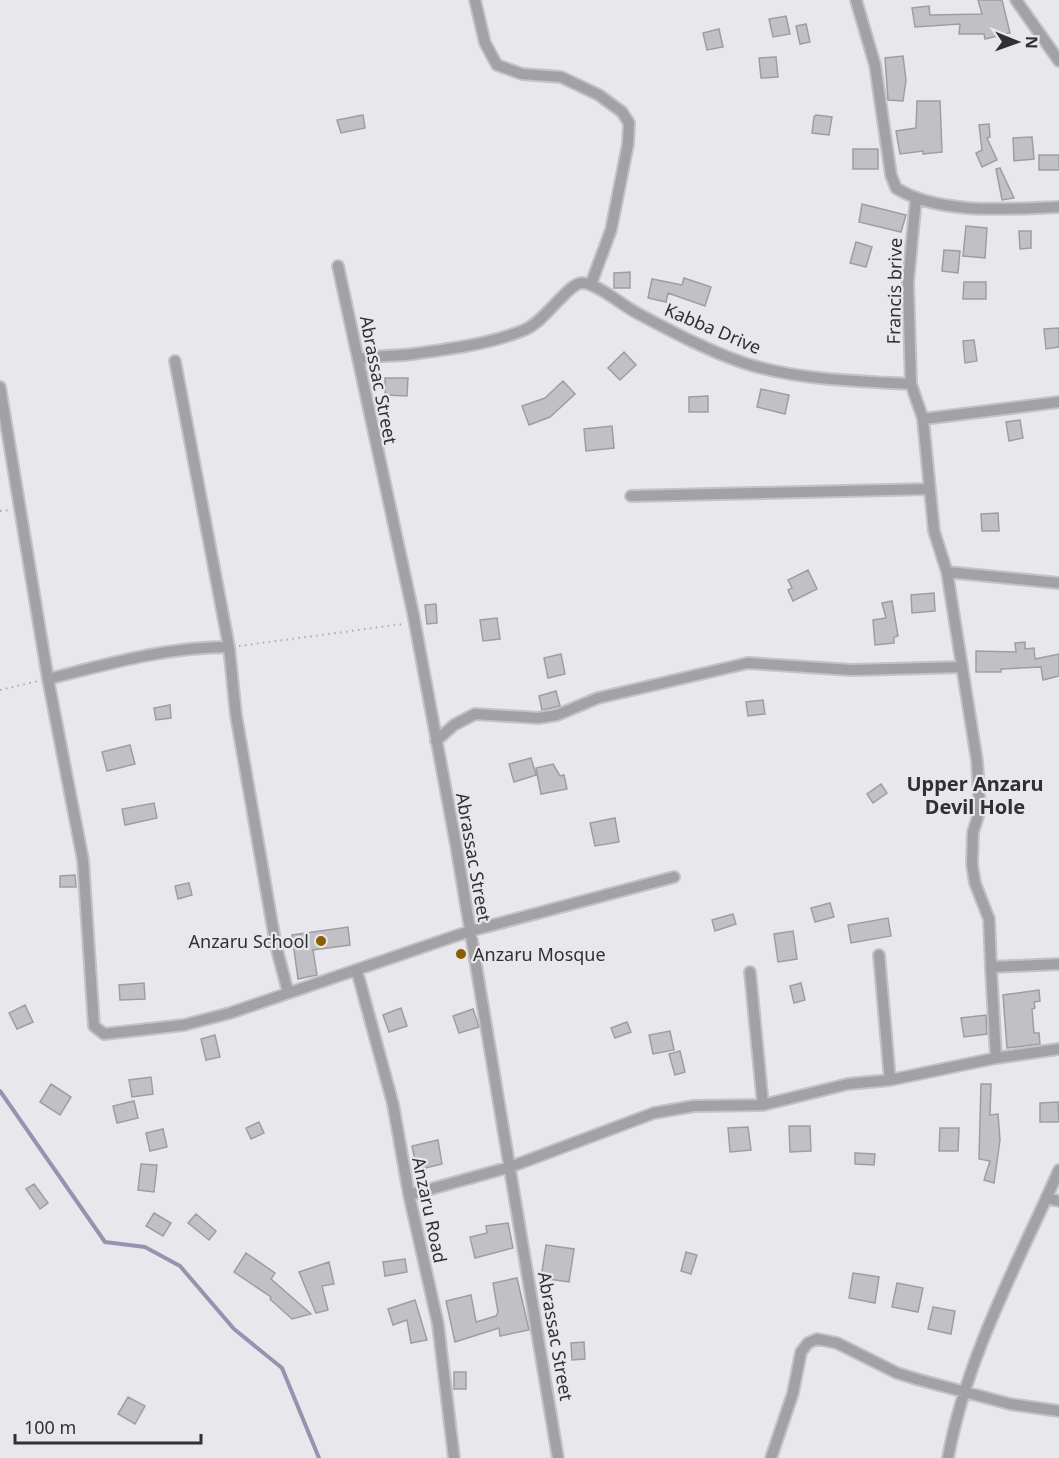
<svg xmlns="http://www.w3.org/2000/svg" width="1059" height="1458" font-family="'Noto Sans',sans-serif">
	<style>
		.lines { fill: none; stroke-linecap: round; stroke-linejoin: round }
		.stream { stroke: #9593af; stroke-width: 4 }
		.building { fill: #c1c1c5; stroke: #9e9ea2; stroke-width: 1.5 }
		.street-casing { stroke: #c3c3c7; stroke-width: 14 }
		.path { stroke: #acacb0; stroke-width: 2; stroke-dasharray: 1.5 4.5; stroke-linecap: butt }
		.street { stroke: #a2a2a4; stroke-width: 10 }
		.poi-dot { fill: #895f00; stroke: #e8e8ec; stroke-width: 2 }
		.labels { text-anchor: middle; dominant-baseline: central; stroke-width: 4.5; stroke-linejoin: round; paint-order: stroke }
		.street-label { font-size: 18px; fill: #313133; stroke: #e8e8ec }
		.poi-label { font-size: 18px; fill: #313133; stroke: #e8e8ec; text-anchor: end }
		.neighbourhood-label { font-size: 20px; font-weight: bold; fill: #313133; stroke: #e8e8ec }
	</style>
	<rect width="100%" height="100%" fill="#e8e8ec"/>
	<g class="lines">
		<!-- stream -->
		<path class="stream" d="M0,1091L105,1242L145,1247L180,1266L234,1329L282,1368L319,1458"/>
	</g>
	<!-- building -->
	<path class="building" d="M978,0H1002L1010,33L985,39L984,34H959L960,24L915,27L912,8L929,6L930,15L982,14Z
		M786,16L790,34L773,37L769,19Z
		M806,24L810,42L800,44L796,26Z
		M719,29L723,47L707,50L703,33Z
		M903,56L906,80L903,101L888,100L885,58Z
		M776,57L778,77L761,78L759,58Z
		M917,101H940L942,152L923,154V151L900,154L896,131L916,128Z
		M363,115L365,128L341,133L337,120Z
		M816,115L832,117L829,135L812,133L814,117Z
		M989,124L990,137L987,138L997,160L982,167L976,153L982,150L979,125Z
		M1032,137L1034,159L1014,161L1013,138Z
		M853,149H878V169H853Z
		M1039,155H1059V170H1039Z
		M1000,168L1014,198L1002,200L996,169Z
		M862,204L906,215L901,232L859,222Z
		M966,226L987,228L985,258L963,256Z
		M1019,231H1031V248L1020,249Z
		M856,242L872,247L866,267L850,263Z
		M944,250L960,251L958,273L942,271Z
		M630,272V288H614V273Z
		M684,278L711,287L705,306L668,293L666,302L648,298L652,279L682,285Z
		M964,282H986V299H963Z
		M1059,328V347L1046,349L1044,329Z
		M974,340L977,361L965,363L963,341Z
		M624,352L636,365L620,380L608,368Z
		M385,378H408L407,396L385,395Z
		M563,381L575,394L550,417L529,425L522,406L545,398Z
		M761,389L789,395L785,414L757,407Z
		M708,396V412H689V397Z
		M1020,420L1023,438L1009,441L1006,422Z
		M612,426L614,448L586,451L584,429Z
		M998,513L999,531H982L981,514Z
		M808,570L817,589L793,601L788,590L792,588L788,580Z
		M934,593L935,611L912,613L911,595Z
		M892,601L898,636L894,637V643L875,645L873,620L886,618L882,603Z
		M436,604L437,623L427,624L425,605Z
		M497,618L500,639L483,641L480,620Z
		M1025,642V649L1034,648L1035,659L1059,654V676L1043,680L1041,667L1001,669V672H976V651L1016,652L1015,643Z
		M561,654L565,674L548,678L544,658Z
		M556,691L560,706L542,710L539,696Z
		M763,700L765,714L748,716L746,702Z
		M170,705L171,718L156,720L154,708Z
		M130,745L135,764L107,771L102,752Z
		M531,758L536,775L514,782L509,764Z
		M553,764L560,776L564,775L567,789L541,794L536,768Z
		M881,784L887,793L873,803L867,794Z
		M154,803L157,818L125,825L122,809Z
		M615,818L619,842L595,846L590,823Z
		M75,875L76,887H60V876Z
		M189,883L192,895L178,899L175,886Z
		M830,903L834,917L815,922L811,908Z
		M733,914L736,924L715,931L712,920Z
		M888,918L891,936L851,943L848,925Z
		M348,927L350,945L313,950L317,975L298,979L292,935Z
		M793,931L797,959L778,962L774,934Z
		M144,983L145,999L120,1000L119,985Z
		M801,983L805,1000L794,1003L790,986Z
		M1039,990L1040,1001L1034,1002L1035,1008L1032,1009L1034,1033H1039L1040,1044L1007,1048L1003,995Z
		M25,1005L33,1022L17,1029L9,1013Z
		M401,1008L407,1026L389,1032L383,1015Z
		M473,1009L479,1027L459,1033L453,1016Z
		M986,1015L987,1034L964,1037L961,1018Z
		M627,1022L631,1032L615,1038L611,1028Z
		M670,1031L674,1050L653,1054L649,1035Z
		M215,1035L220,1057L206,1060L201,1039Z
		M680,1051L685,1072L675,1075L669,1054Z
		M151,1077L153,1094L132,1097L129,1080Z
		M51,1084L71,1097L60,1115L40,1102Z
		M981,1084H991L990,1115L998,1114L1000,1140L994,1183L984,1180L990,1161L979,1159Z
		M134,1101L138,1118L117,1123L113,1106Z
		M1058,1102L1059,1122H1040V1103Z
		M259,1122L264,1133L251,1139L246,1128Z
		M789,1126H810L811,1151L790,1152Z
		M748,1127L751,1150L730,1152L728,1128Z
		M940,1128H959L958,1151H939Z
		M163,1129L167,1147L150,1151L146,1133Z
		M438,1140L442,1164L417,1170L412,1146Z
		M855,1153L875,1154L874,1165L855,1164Z
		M141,1164L157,1165L154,1192L138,1190Z
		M34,1184L48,1203L40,1209L26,1189Z
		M154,1213L171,1223L163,1236L146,1226Z
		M196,1214L216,1231L209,1240L188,1223Z
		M508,1223L513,1248L475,1258L470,1237L487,1233L486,1226Z
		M546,1245L574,1249L569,1282L541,1278Z
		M686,1252L697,1255L691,1274L681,1271Z
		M246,1253L275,1273L271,1279L311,1314L292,1319L270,1299L271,1297L234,1272Z
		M405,1259L407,1272L385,1276L383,1262Z
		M329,1262L334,1284L322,1286L328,1310L316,1313L299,1272Z
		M853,1273L879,1277L875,1303L849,1298Z
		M517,1278L529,1330L500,1336L499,1328L455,1342L446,1301L471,1295L476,1322L496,1316L498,1312L493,1283Z
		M897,1283L923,1288L918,1312L892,1307Z
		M415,1300L427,1340L411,1343L407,1320L393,1325L388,1309Z
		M933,1307L955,1311L951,1334L928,1329Z
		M584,1342L585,1359L572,1360L571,1343Z
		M454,1372H466V1389H454Z
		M128,1397L145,1406L135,1424L118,1414Z"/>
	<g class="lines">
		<defs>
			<path id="street" d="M475,0L485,43L497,65L522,74L561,77L599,95L622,112L629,123L628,144L611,230L591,284
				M856,0L875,65L891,175L896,188C938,215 1011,209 1059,207
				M1016,0L1059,61
				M338,266L413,613L456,845L558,1458
				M359,359C378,354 395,357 413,354C450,349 490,344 524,330C545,322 568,283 582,283C597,283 623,306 637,313C671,331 708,351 744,363C797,380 857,381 911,384L923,419L934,531L947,572L977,761L980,810L973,832L972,864L975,883L989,919L991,967
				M175,361L229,647
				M911,384L908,283L916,198
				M0,387L48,679L83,860L94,1026L104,1034L184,1025L230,1013L470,931L674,877
				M923,419L1059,402
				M631,496L929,489
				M947,572L1059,583
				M48,679C108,664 166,647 229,647L236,715L276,946L288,992
				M436,741L454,725L475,714L538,718L557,715L598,698L748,663L852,670L962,667
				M879,955L890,1080
				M357,971L393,1104L409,1195L438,1324L454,1458
				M750,972L763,1105
				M996,1058L991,967L1059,964
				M409,1195L510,1167L654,1113L694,1106L763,1105L848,1084L890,1080L996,1058L1059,1049
				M1047,1198L1059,1201
				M771,1458L793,1393L801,1352L808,1343L817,1339L837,1343L897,1373L920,1380L1010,1404L1059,1411
				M948,1458C966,1357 1018,1263 1059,1170"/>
		</defs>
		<!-- street casing -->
		<use href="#street" class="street-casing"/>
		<!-- path -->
		<path class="path" d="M0,511L11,510
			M239,646L403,624
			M0,690L38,681"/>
		<!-- street -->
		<use href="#street" class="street"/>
	</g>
	<!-- markers -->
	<g class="poi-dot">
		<circle cx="321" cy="941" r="6"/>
		<circle cx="461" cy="954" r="6"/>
	</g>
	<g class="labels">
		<!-- street labels -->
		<g class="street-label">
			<text transform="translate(894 291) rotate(-89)">Francis brive</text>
			<text transform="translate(713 328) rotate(23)">Kabba Drive</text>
			<text transform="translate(379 380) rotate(79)">Abrassac Street</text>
			<text transform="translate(474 857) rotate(80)">Abrassac Street</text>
			<text transform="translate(430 1210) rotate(78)">Anzaru Road</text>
			<text transform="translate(556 1336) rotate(80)">Abrassac Street</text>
		</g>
		<!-- poi labels -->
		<g class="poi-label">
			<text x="309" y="941">Anzaru School</text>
			<text x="473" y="954" text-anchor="start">Anzaru Mosque</text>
		</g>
		<!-- neighbourhood labels -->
		<g class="neighbourhood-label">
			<text x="975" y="783">Upper Anzaru<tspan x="975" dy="23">Devil Hole</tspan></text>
		</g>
	</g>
	<!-- north arrow -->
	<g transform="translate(1017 42) rotate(91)" stroke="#e8e8ec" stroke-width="4.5" paint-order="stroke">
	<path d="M0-4.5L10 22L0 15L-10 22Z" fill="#313133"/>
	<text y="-9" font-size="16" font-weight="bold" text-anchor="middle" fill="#313133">N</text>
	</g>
	<!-- scale -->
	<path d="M15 1434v9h186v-9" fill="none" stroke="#313133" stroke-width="3"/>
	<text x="24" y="1434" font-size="18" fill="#313133" stroke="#e8e8ec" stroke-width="4.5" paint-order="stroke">100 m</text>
</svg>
